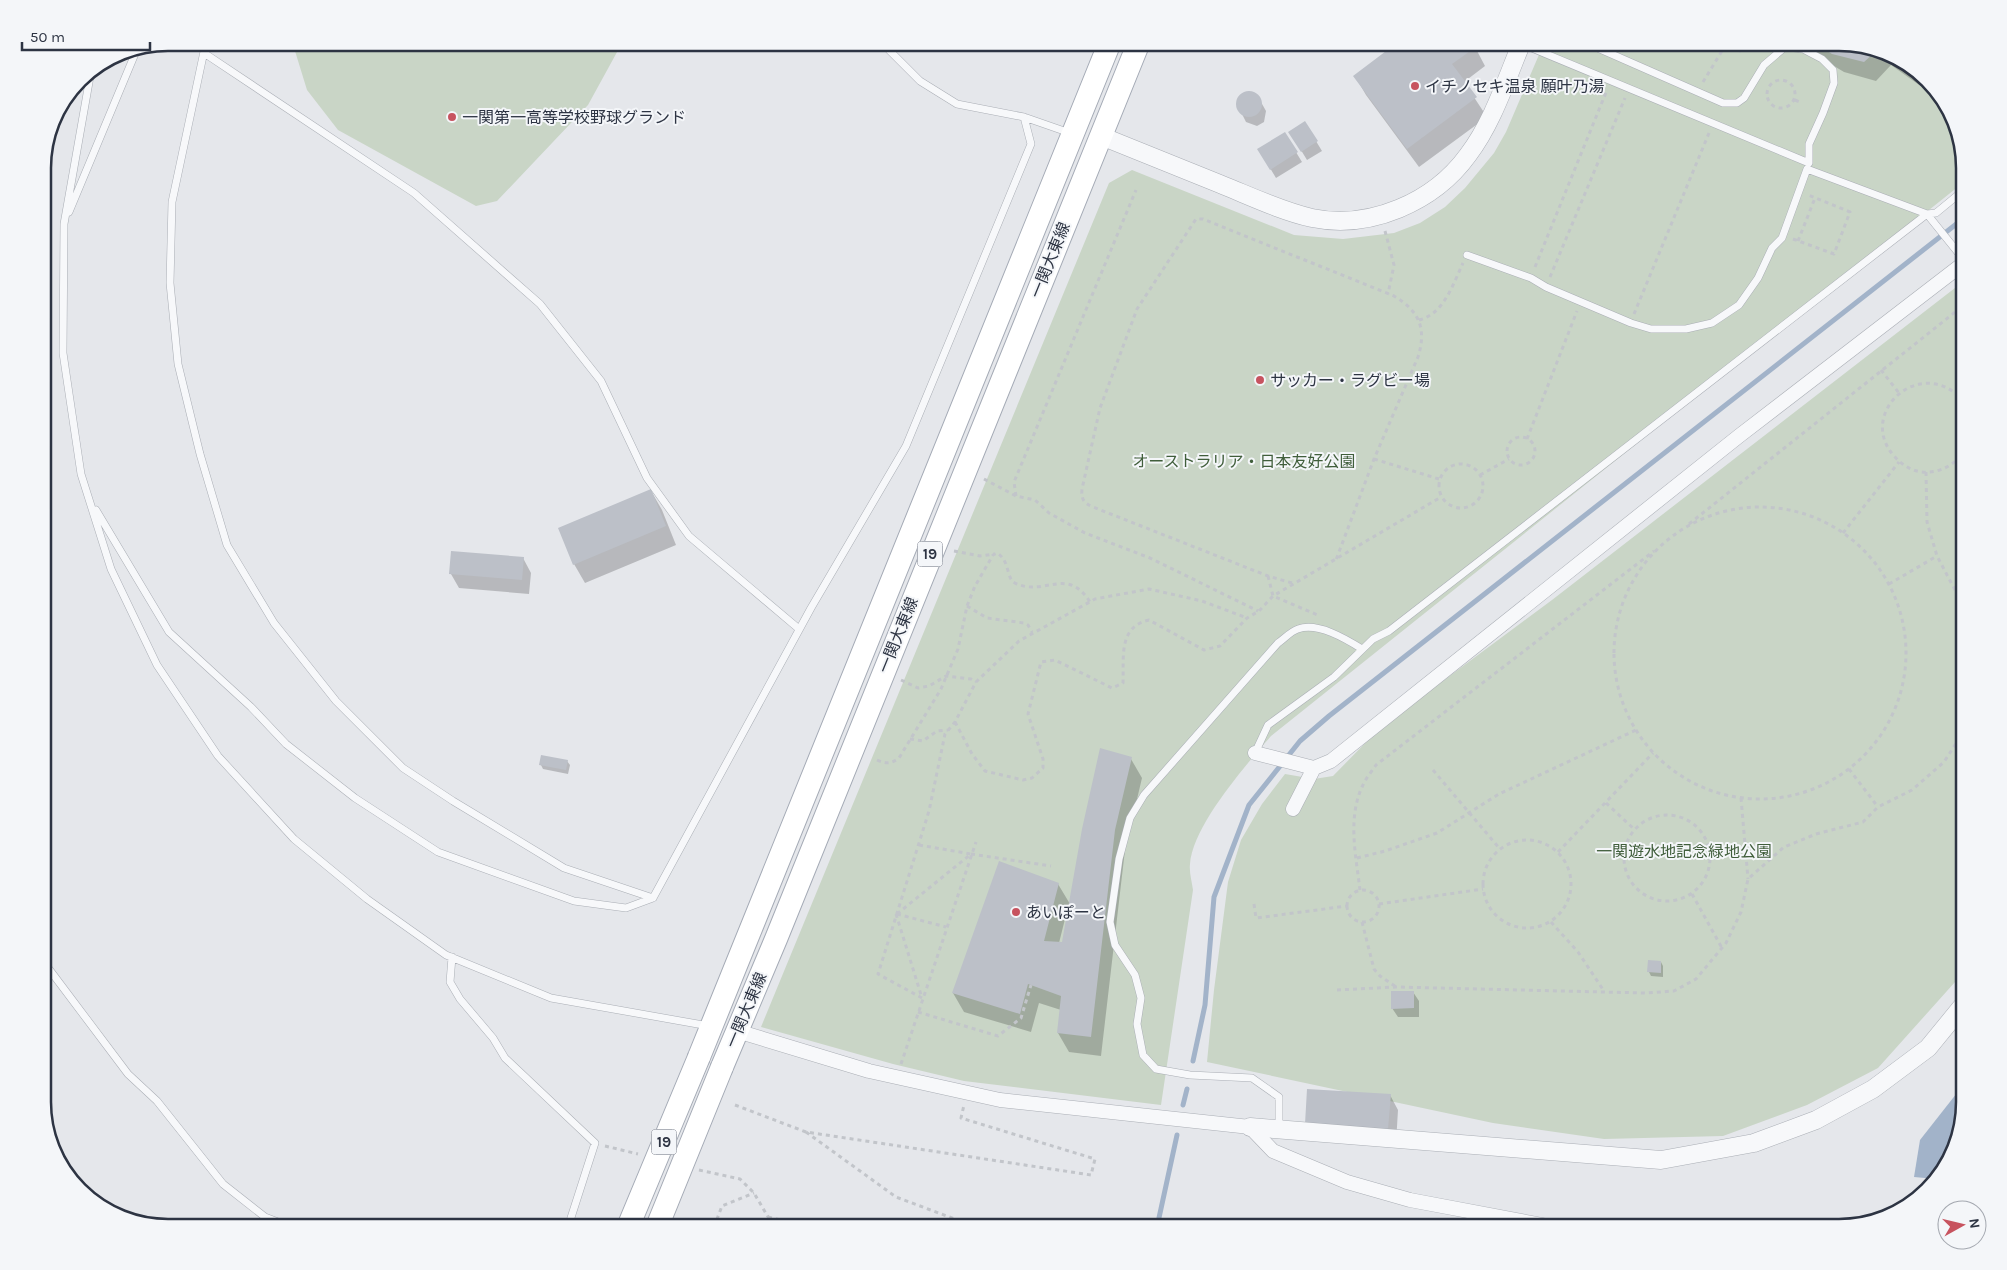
<svg xmlns="http://www.w3.org/2000/svg" width="2007" height="1270" font-family="Karla,'Noto Sans JP',sans-serif">
	<style>
		.green { fill: #c9d5c6 }
		.water { fill: #a2b3c9 }
		.shadow { fill: #0003; fill-rule: evenodd }
		.lines { fill: none; stroke-linecap: round; stroke-linejoin: round }
		.stream { stroke: #a2b3c9; stroke-width: 5 }
		.building { fill: #bcc0c8 }
		.service-casing { stroke: #aaaeb5; stroke-width: 8 }
		.minor-casing { stroke: #aaaeb5; stroke-width: 15 }
		.tertiary-casing { stroke: #aaaeb5; stroke-width: 19 }
		.primary-casing { stroke: #a5abb6; stroke-width: 24 }
		.path { stroke: #c2c5ca; stroke-width: 3; stroke-dasharray: 4 4; stroke-linecap: butt }
		.service { stroke: #f7f8fa; stroke-width: 7 }
		.minor { stroke: #f7f8fa; stroke-width: 14 }
		.tertiary { stroke: #f7f8fa; stroke-width: 18 }
		.primary { stroke: #fff; stroke-width: 22 }
		.primary-bridge-casing { stroke: #a5abb6; stroke-width: 24; stroke-linecap: butt }
		.primary-bridge { stroke: #fff; stroke-width: 22 }
		.poi-dot { fill: #c7535f; stroke: #f4f6f9; stroke-width: 2 }
		.labels { text-anchor: middle; dominant-baseline: central; stroke-width: 4; stroke-linejoin: round; paint-order: stroke }
		.shield { fill: #f4f6f9; stroke: #696e7a; stroke-width: 1 }
		.shield-label { font-size: 15px; font-weight: bold; fill: #2d3443 }
		.poi-label { font-size: 16px; fill: #2d3443; stroke: #f4f6f9; text-anchor: start }
		.street-label { font-size: 16px; fill: #2d3443; stroke: #f4f6f9 }
		.park-label { font-size: 16px; fill: #405e3b; stroke: #f4f6f9 }
		.rim { fill: none; stroke: #2d3443; stroke-width: 2.5 }
	</style>
	<rect width="100%" height="100%" fill="#e5e7eb"/>
	<!-- green -->
	<path class="green" d="M296,42H622V43L588,105L497,201L476,206L338,130L307,90L295,51Z
		M1544,43H1839L1908,63L1948,106L1964,168V182L1271,736C1246,765 1193,825 1190,864C1189,872 1192,882 1193,890L1161,1105L964,1081L893,1064L761,1027L1109,183L1132,170L1294,235L1343,239L1394,233L1420,223L1445,207L1465,188L1494,153L1506,132Z
		M1964,281V972L1878,1068L1807,1105L1723,1136L1604,1139L1493,1123L1207,1062L1214,990L1228,882L1241,840L1262,804L1285,774L1314,779L1333,776L1381,727L1552,600Z"/>
	<!-- water -->
	<path class="water" d="M1964,1084V1102L1944,1171L1936,1179L1914,1177L1920,1140Z"/>
	<!-- shadow -->
	<path class="shadow" d="M1741,42H1764L1759,52Z
		M1800,42H1839L1908,63L1946,104L1891,65L1876,81L1844,72L1809,51Z
		M1475,47L1485,66L1464,82L1487,117L1419,167L1366,95L1355,76Z
		M1246,93L1257,95L1266,111L1264,122L1257,126L1246,122L1237,104L1240,97Z
		M1305,123L1322,151L1307,160L1290,132Z
		M1285,134L1302,162L1276,178L1259,150Z
		M651,491L662,510L676,545L585,583L574,564Z
		M523,558L531,573L529,594L459,588L451,574Z
		M1131,759L1142,778L1125,850L1101,1056L1069,1052L1058,1033L1061,1010L1039,1003L1031,1032L964,1012L953,993L1058,884L1070,904ZM1065,919L1067,920L1063,943H1059Z
		M567,761L570,765L568,774L543,769L541,765Z
		M1661,962L1663,966V977L1651,976L1649,972Z
		M1413,992L1419,1001V1017H1398L1392,1008Z
		M1390,1095L1398,1110L1396,1143L1315,1137Z"/>
	<g class="lines">
		<!-- stream -->
		<path class="stream" d="M1193,1061L1205,1005L1214,897L1249,805L1300,741L1329,716L1964,218
			M1183,1105L1187,1089
			M1157,1227L1177,1135"/>
	</g>
	<!-- building -->
	<path class="building" d="M1398,42H1472L1476,47L1452,64L1477,97L1407,149L1353,76Z
		M1814,42H1839L1874,53L1864,62L1832,54Z
		M1897,60L1908,63L1920,76H1919Z
		M1236 104a13 13 0 1 1 26 0a13 13 0 1 1-26 0Z
		M1305,121L1318,141L1301,152L1288,132Z
		M1285,132L1298,152L1270,170L1257,149Z
		M651,489L666,526L573,565L558,528Z
		M451,551L524,557L522,580L449,574Z
		M1100,748L1132,757L1115,830L1091,1037L1057,1033L1061,996L1028,984L1020,1014L952,993L999,861L1059,883L1044,941L1062,942L1082,829Z
		M541,755L568,760L566,770L539,765Z
		M1648,960L1661,961V973L1647,972Z
		M1391,991H1414V1008L1391,1009Z
		M1307,1089L1391,1094L1388,1129L1305,1124Z"/>
	<g class="lines">
		<defs>
			<path id="service" d="M206,42L172,202L170,283L178,364L200,454L227,545L274,623L336,701L403,768L453,801L564,868L653,898L811,608L906,446L1031,144L1024,117L1070,133
				M888,42L889,50L920,81L957,104L1024,117
				M1522,44L1809,163V144L1823,113L1834,83L1833,70L1822,59L1803,49L1785,47L1764,65L1744,98L1737,103H1723L1584,42
				M204,53L414,193L540,304L601,381L647,478L689,536L799,629
				M91,71L64,224L63,353L81,474L111,569L157,665L218,756L294,839L367,899L446,955L551,998L709,1026
				M69,212L137,49
				M1467,255L1531,278L1546,287L1631,323L1651,329H1686L1712,323L1739,305L1758,278L1772,248L1782,238L1807,169L1927,214L1964,260
				M96,510L169,632L251,707L286,744L355,798L438,852L574,901L626,908L653,898
				M1255,753L1268,725L1334,677L1373,639L1389,631L1927,214L1936,213L1964,190
				M452,957L450,982L460,999L493,1038L505,1058L595,1143L568,1227
				M43,961L128,1074L157,1101L223,1184L265,1217L291,1227
				M1279,1130V1097L1252,1078L1190,1075L1156,1069L1143,1055L1137,1024L1141,998L1135,975L1115,945L1110,922L1119,859L1130,818L1144,795L1278,643C1284,639 1291,631 1298,629C1318,622 1346,639 1362,649"/>
			<path id="minor" d="M1255,753L1314,768L1331,761L1739,436L1964,263
				M1293,809L1314,768
				M737,1031L869,1071L1000,1100L1250,1127L1273,1151L1347,1182L1410,1200L1553,1227"/>
			<path id="tertiary" d="M1101,136C1141,152 1180,168 1220,184C1250,196 1281,211 1312,218C1370,230 1434,202 1468,155C1493,122 1506,80 1522,42
				M1250,1127L1661,1160L1754,1143L1816,1120L1873,1089L1928,1048L1964,1004"/>
			<path id="primary" d="M699,1057L1110,42
				M722,1067L776,939L1139,42"/>
		</defs>
		<!-- service casing -->
		<use href="#service" class="service-casing"/>
		<!-- minor casing -->
		<use href="#minor" class="minor-casing"/>
		<!-- tertiary casing -->
		<use href="#tertiary" class="tertiary-casing"/>
		<!-- primary casing -->
		<use href="#primary" class="primary-casing"/>
		<!-- path -->
		<path class="path" d="M1767 94a14 14 0 1 1 28 0a14 14 0 1 1-28 0Z
			M1703,82L1725,46L1740,51L1745,42
			M1795,100L1802,103
			M1385,231L1394,265L1388,294
			M1793,239L1834,254L1850,212L1808,195
			M1798,241L1815,198
			M1535,267L1607,90
			M1550,277L1625,98
			M1634,314L1709,133
			M1419,320C1444,314 1453,284 1463,263
			M1881,370L1899,393
			M1964,402C1923,352 1854,413 1895,457C1902,465 1911,470 1921,472C1939,474 1954,465 1964,452
			M1507 451a14 14 0 1 1 28 0a14 14 0 1 1-28 0Z
			M1527,439L1577,311
			M1374,459L1439,479
			M1439 486a22 22 0 1 1 44 0a22 22 0 1 1-44 0Z
			M1926,472L1927,522L1937,556L1964,607
			M1480,475L1509,459
			M984,479L1016,496L1035,500L1049,513L1085,533L1150,558L1258,611
			M1016,496L1014,482L1136,190
			M1614 653a146 146 0 1 1 292 0a146 146 0 1 1-292 0Z
			M1689,524L1964,305
			M1843,533L1899,462
			M954,551L980,556L994,554
			M1268,576L1273,596L1320,616
			M1292,583L1268,576L1093,507C1084,503 1081,500 1082,489L1100,408L1137,309L1196,219H1203L1394,296C1419,311 1427,328 1418,357L1374,459L1336,560
			M1889,584L1937,556
			M967,606L987,618L1024,623L1028,625L1032,632
			M901,680L918,688L929,686L946,676L971,679L976,682
			M955,722L972,754L985,771L1023,780L1032,778L1043,768V759L1028,714L1041,662L1055,660L1112,688L1123,683C1124,657 1118,627 1149,620L1204,650L1220,646L1247,618L1259,611L1273,596L1441,497
			M910,739L923,741L937,731L948,730
			M877,760C886,764 891,764 899,758L941,689L958,649L967,606L975,586L993,555L997,553C1011,561 1005,580 1017,584C1046,596 1067,566 1090,602
			M1849,769L1878,807
			M1433,770L1500,849
			M1741,798L1748,879
			M1606,803L1634,829
			M1624 858a43 43 0 1 1 86 0a43 43 0 1 1-86 0Z
			M1483 884a44 44 0 1 1 88 0a44 44 0 1 1-88 0Z
			M1558,852L1653,753
			M971,854L1051,866
			M1357,858L1385,851L1437,833L1499,794L1636,730
			M1360,890C1356,856 1347,817 1363,785C1366,778 1372,771 1376,765L1654,551
			M1347 906a16 16 0 1 1 32 0a16 16 0 1 1-32 0Z
			M1692,894L1722,948
			M1254,904L1256,918L1347,906
			M1379,904L1483,889
			M896,914L922,998L878,974L929,811L945,734L955,722L976,682L1019,641L1095,599L1149,589L1202,601L1247,618
			M897,914L971,854L919,845
			M897,914L946,927
			M1362,922L1374,969L1380,976L1396,987
			M1551,922L1578,952L1604,991
			M1337,990L1396,987L1645,993L1674,991L1696,979L1726,943L1741,912L1748,879L1784,847L1816,834L1863,822L1878,807L1912,790L1944,762L1964,731
			M918,1012L998,1036L1021,1018L1031,985
			M901,1064L976,842
			M735,1105L806,1132L1091,1175L1095,1159L961,1118L964,1105
			M806,1132L896,1197L976,1227
			M605,1146L638,1154
			M699,1170L740,1179L754,1193L774,1227
			M768,1217L810,1227
			M714,1227L722,1206L754,1193"/>
		<!-- service -->
		<use href="#service" class="service"/>
		<!-- minor -->
		<use href="#minor" class="minor"/>
		<!-- tertiary -->
		<use href="#tertiary" class="tertiary"/>
		<!-- primary -->
		<use href="#primary" class="primary"/>
		<defs>
			<path id="primary-bridge" d="M628,1227L699,1057
				M657,1227L722,1067"/>
		</defs>
		<!-- primary-bridge casing -->
		<use href="#primary-bridge" class="primary-bridge-casing"/>
		<!-- primary-bridge -->
		<use href="#primary-bridge" class="primary-bridge"/>
	</g>
	<!-- markers -->
	<g class="poi-dot">
		<circle cx="1415" cy="86" r="5"/>
		<circle cx="452" cy="117" r="5"/>
		<circle cx="1260" cy="380" r="5"/>
		<circle cx="1016" cy="912" r="5"/>
	</g>
	<g class="labels">
		<!-- shield labels -->
		<g class="shield">
			<rect x="917.5" y="541.5" width="25" height="25" rx="4"/>
			<rect x="651.5" y="1129.5" width="25" height="25" rx="4"/>
		</g>
		<g class="shield-label">
			<text x="930" y="554">19</text>
			<text x="664" y="1142">19</text>
		</g>
		<!-- poi labels -->
		<g class="poi-label">
			<text x="1425" y="86">イチノセキ温泉 願叶乃湯</text>
			<text x="462" y="117">一関第一高等学校野球グランド</text>
			<text x="1270" y="380">サッカー・ラグビー場</text>
			<text x="1026" y="912">あいぽーと</text>
		</g>
		<!-- street labels -->
		<g class="street-label">
			<text transform="translate(1050 260) rotate(-68)">一関大東線</text>
			<text transform="translate(898 635) rotate(-68)">一関大東線</text>
			<text transform="translate(746 1010) rotate(-67)">一関大東線</text>
		</g>
		<!-- park labels -->
		<g class="park-label">
			<text x="1244" y="461">オーストラリア・日本友好公園</text>
			<text x="1684" y="851">一関遊水地記念緑地公園</text>
		</g>
	</g>
	<!-- crop -->
	<path d="M0 0H2007V1270H0ZM168 51H1839A117 117 0 0 1 1956 168V1102A117 117 0 0 1 1839 1219H168A117 117 0 0 1 51 1102V168A117 117 0 0 1 168 51Z" fill="#f4f6f9" fill-rule="evenodd"/>
	<path class="rim" d="M168 51H1839A117 117 0 0 1 1956 168V1102A117 117 0 0 1 1839 1219H168A117 117 0 0 1 51 1102V168A117 117 0 0 1 168 51Z"/>
	<!-- north arrow -->
	<g transform="translate(1962 1225) rotate(82)"><circle r="24" fill="#f4f6f9" stroke="#a4a8b0"/>
	<path d="M0-4L9 19L0 12L-9 19Z" fill="#c7535f"/>
	<text y="-8" font-size="14" font-weight="bold" text-anchor="middle" fill="#2d3443">N</text>
	</g>
	<!-- scale -->
	<path d="M22 42v8h128v-8" fill="none" stroke="#2d3443" stroke-width="2.5"/>
	<text x="30" y="42" font-size="15" fill="#2d3443" stroke="#f4f6f9" stroke-width="4" paint-order="stroke">50 m</text>
</svg>
